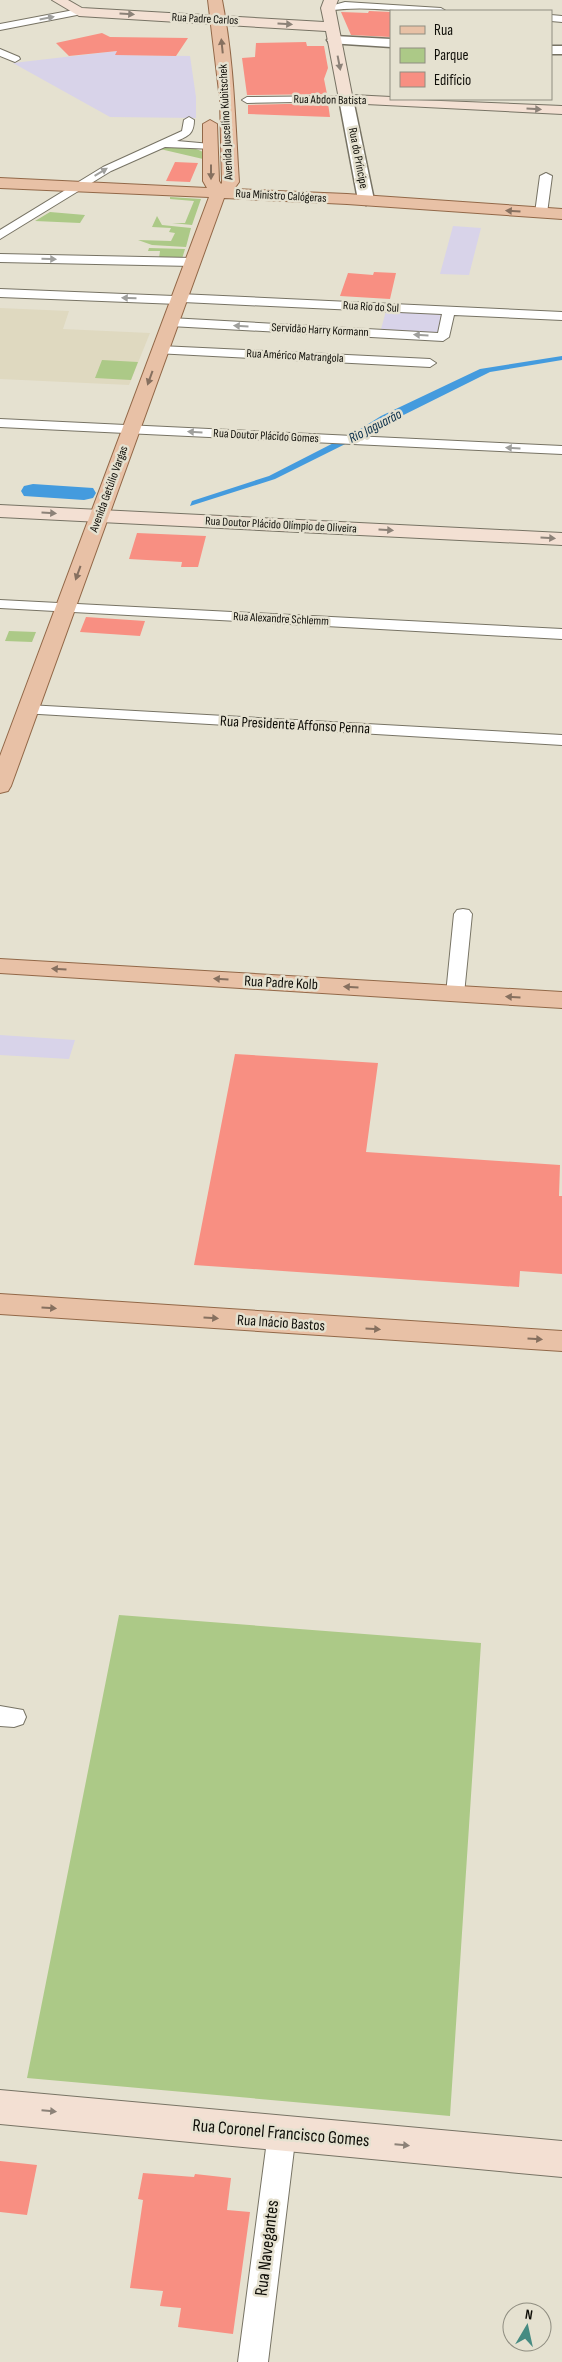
<svg xmlns="http://www.w3.org/2000/svg" width="562" height="2362" font-family="'Sofia Sans Condensed',sans-serif">
	<style>
		.built { fill: #dfd9c0 }
		.education { fill: #d8d3e9 }
		.green { fill: #acc987 }
		.water { fill: #449bde }
		.lines { fill: none; stroke-linecap: round; stroke-linejoin: round }
		.river { fill: #449bde; fill-rule: evenodd }
		.building { fill: #f88f82 }
		.minor-casing { stroke: #777364; stroke-width: 2 }
		.tertiary-casing { stroke: #777364; stroke-width: 3 }
		.secondary-casing { stroke: #777364; stroke-width: 2 }
		.primary-casing { stroke: #926848; stroke-width: 2 }
		.minor { fill: #fff; fill-rule: evenodd }
		.tertiary { fill: #fff; fill-rule: evenodd }
		.secondary { fill: #f3e0d3; fill-rule: evenodd }
		.primary { fill: #e8c1a6; fill-rule: evenodd }
		.oneway { fill: #8c8278 }
		.oneway2 { fill: #9f9f9c }
		.oneway3 { fill: #86705f }
		.labels { text-anchor: middle; dominant-baseline: central; stroke-width: 5; stroke-linejoin: round; paint-order: stroke }
		.far-street-label { font-size: 12px; fill: #0f0e08; stroke: #e5e1d0 }
		.far-water-label { font-size: 14px; font-style: italic; fill: #0b304b; stroke: #e5e1d0 }
		.street-label { font-size: 15px; fill: #0f0e08; stroke: #e5e1d0 }
		.near-street-label { font-size: 18px; fill: #0f0e08; stroke: #e5e1d0 }
	</style>
	<rect width="100%" height="100%" fill="#e5e1d0"/>
	<!-- built -->
	<path class="built" d="M0,308L69,311L63,329L150,333L129,385L0,379Z"/>
	<!-- education -->
	<path class="education" d="M117,51L116,55L190,56L196,97V118L110,117L13,63Z
		M453,226L481,228L469,275L440,274Z
		M386,311L444,314L439,333L381,329Z
		M0,1035L75,1040L69,1059L0,1055Z"/>
	<!-- green -->
	<path class="green" d="M167,147C180,147 192,146 203,152V159L160,149Z
		M170,197L201,199L192,225L172,223H185L194,201L170,199Z
		M50,212L85,215L80,223L35,221Z
		M157,216L162,225L191,228L186,247L152,245L138,240L171,241L175,233L169,232L171,228L152,227Z
		M149,248L185,249L182,259L159,258L160,251H148Z
		M102,360L138,362L131,380L95,378Z
		M9,631L36,632L32,642L5,641Z
		M119,1615L481,1643L450,2116L27,2078Z"/>
	<!-- water -->
	<path class="water" d="M562,356V360L490,372L275,479L190,506L192,501L269,476L357,431L381,416L480,369Z"/>
	<g class="lines">
		<!-- river -->
		<path class="river" d="M33,484L93,488L96,493L93,498L84,500L24,496L21,491L24,486Z"/>
	</g>
	<!-- building -->
	<path class="building" d="M369,11L391,12V37L351,35L341,12L368,13Z
		M102,33L110,37L188,38L176,56L115,55L117,51L69,56L56,43Z
		M306,42L307,46H324L328,68L324,79L327,94L247,95L242,58L255,57L256,43Z
		M328,103L330,117L248,114V105Z
		M175,162L198,163L190,182L166,181Z
		M374,272L396,273L390,299L340,296L348,273L373,275Z
		M137,533L206,536L198,567H181L182,562L129,559Z
		M86,617L145,621L140,636L80,632Z
		M235,1054L378,1063L366,1152L560,1165L559,1196H562V1274L520,1271L519,1287L194,1265Z
		M0,2161L37,2165L27,2215L0,2212Z
		M143,2173L194,2177L195,2174L231,2178L227,2210L250,2212L233,2334L178,2327L181,2308L160,2306L163,2291L130,2288L143,2200L138,2199Z"/>
	<g class="lines">
		<defs>
			<path id="minor" d="M345,2L441,8L446,11C407,14 366,4 328,11L323,8Z
				M79,9L84,12L82,14L0,30V24Z
				M551,15L562,16V22L551,21Z
				M0,49L19,57L20,59L15,62L0,56Z
				M346,96L351,99L350,101L247,103L242,100L247,97Z
				M189,117L194,120C194,134 188,136 177,141L211,144L216,147L215,149L165,147L111,171L0,239V230L103,167L182,131L184,120Z
				M546,173L552,176L547,213L541,216L535,213L540,176Z
				M0,254L192,258L198,262L192,266L0,262Z
				M0,289L174,296L179,294L562,312V320L454,315L449,337L443,341L170,326L164,322L170,318L438,333L442,314L183,302L178,304L0,297Z
				M160,346L430,359L436,363L430,367L155,353L154,350Z
				M0,419L562,446V454L0,427Z
				M0,600L562,629V639L0,608Z
				M28,705L562,735V745L22,713L20,710L22,707Z
				M463,909L469,910L472,914L464,994L461,998H449L446,994L454,914L457,910Z
				M0,1706L23,1710L26,1717L23,1724L14,1727L0,1726Z
				M282,2120L292,2124L296,2133L268,2362H238L268,2133L272,2124Z"/>
			<path id="tertiary" d="M334,36L391,39V47L329,43L327,40Z
				M551,46H562V54H551Z
				M346,95L353,99L374,200L366,205L358,200L339,99Z"/>
			<path id="secondary" d="M52,0H68L82,8L324,22L321,8L324,0H338L335,8L352,95L391,97V99L562,106V114L346,103L339,99L326,31L79,16Z
				M0,505L562,533V545L0,517Z
				M0,2090L562,2141V2177L0,2124Z"/>
			<path id="primary" d="M208,0H222C234,60 235,121 239,182L234,189L347,194L562,209V219L347,204L224,198L11,786L8,791L0,793V756L209,197L0,188V178L207,188L203,181V124L210,120L217,124L219,181L221,184L222,183L220,100Z
				M0,959L562,992V1008L0,973Z
				M0,1294L562,1331V1351L0,1314Z"/>
		</defs>
		<!-- minor casing -->
		<use href="#minor" class="minor-casing"/>
		<!-- tertiary casing -->
		<use href="#tertiary" class="tertiary-casing"/>
		<!-- secondary casing -->
		<use href="#secondary" class="secondary-casing"/>
		<!-- primary casing -->
		<use href="#primary" class="primary-casing"/>
		<!-- minor -->
		<use href="#minor" class="minor"/>
		<!-- tertiary -->
		<use href="#tertiary" class="tertiary"/>
		<!-- secondary -->
		<use href="#secondary" class="secondary"/>
		<!-- primary -->
		<use href="#primary" class="primary"/>
	</g>
	<!-- one-way arrows -->
	<defs><path id="oneway-solid" d="M-6-.8H1V-3.2L6.5 0L1 3.2V.8H-6Z" transform="scale(1.25)"/></defs>
	<g class="oneway">
		<use href="#oneway-solid" transform="translate(127 14) rotate(3)"/>
		<use href="#oneway-solid" transform="translate(285 24) rotate(3)"/>
		<use href="#oneway-solid" transform="translate(339 63) rotate(79)"/>
		<use href="#oneway-solid" transform="translate(534 109) rotate(3)"/>
		<use href="#oneway-solid" transform="translate(49 513) rotate(3)"/>
		<use href="#oneway-solid" transform="translate(386 530) rotate(3)"/>
		<use href="#oneway-solid" transform="translate(548 538) rotate(3)"/>
		<use href="#oneway-solid" transform="translate(49 2111) rotate(5)"/>
		<use href="#oneway-solid" transform="translate(402 2145) rotate(5)"/>
	</g>
	<g class="oneway2">
		<use href="#oneway-solid" transform="translate(47 18) rotate(-11)"/>
		<use href="#oneway-solid" transform="translate(101 172) rotate(-31)"/>
		<use href="#oneway-solid" transform="translate(49 259) rotate(1)"/>
		<use href="#oneway-solid" transform="translate(129 298) rotate(-178)"/>
		<use href="#oneway-solid" transform="translate(241 326) rotate(-177)"/>
		<use href="#oneway-solid" transform="translate(421 335) rotate(-177)"/>
		<use href="#oneway-solid" transform="translate(195 432) rotate(-177)"/>
		<use href="#oneway-solid" transform="translate(513 448) rotate(-177)"/>
	</g>
	<g class="oneway3">
		<use href="#oneway-solid" transform="translate(222 46) rotate(-96)"/>
		<use href="#oneway-solid" transform="translate(211 172) rotate(90)"/>
		<use href="#oneway-solid" transform="translate(513 211) rotate(-176)"/>
		<use href="#oneway-solid" transform="translate(150 378) rotate(110)"/>
		<use href="#oneway-solid" transform="translate(78 573) rotate(110)"/>
		<use href="#oneway-solid" transform="translate(59 969) rotate(-176)"/>
		<use href="#oneway-solid" transform="translate(221 979) rotate(-176)"/>
		<use href="#oneway-solid" transform="translate(351 987) rotate(-177)"/>
		<use href="#oneway-solid" transform="translate(513 997) rotate(-177)"/>
		<use href="#oneway-solid" transform="translate(49 1308) rotate(4)"/>
		<use href="#oneway-solid" transform="translate(211 1318) rotate(4)"/>
		<use href="#oneway-solid" transform="translate(373 1329) rotate(4)"/>
		<use href="#oneway-solid" transform="translate(535 1339) rotate(4)"/>
	</g>
	<g class="labels">
		<!-- far-street labels -->
		<g class="far-street-label">
			<text transform="translate(205 19) rotate(3)">Rua Padre Carlos</text>
			<text transform="translate(330 100) rotate(1)">Rua Abdon Batista</text>
			<text transform="translate(226 122) rotate(-93)">Avenida Juscelino Kubitschek</text>
			<text transform="translate(358 158) rotate(79)">Rua do Príncipe</text>
			<text transform="translate(281 196) rotate(3)">Rua Ministro Calógeras</text>
			<text transform="translate(371 307) rotate(3)">Rua Rio do Sul</text>
			<text transform="translate(320 330) rotate(3)">Servidão Harry Kormann</text>
			<text transform="translate(295 356) rotate(3)">Rua Américo Matrangola</text>
			<text transform="translate(266 436) rotate(3)">Rua Doutor Plácido Gomes</text>
			<text transform="translate(109 489) rotate(-70)">Avenida Getúlio Vargas</text>
			<text transform="translate(281 525) rotate(3)">Rua Doutor Plácido Olímpio de Oliveira</text>
			<text transform="translate(281 619) rotate(3)">Rua Alexandre Schlemm</text>
		</g>
		<!-- far-water labels -->
		<g class="far-water-label">
			<text transform="translate(375 426) rotate(-27)">Rio Jaguarão</text>
		</g>
		<!-- street labels -->
		<g class="street-label">
			<text transform="translate(295 725) rotate(3)">Rua Presidente Affonso Penna</text>
			<text transform="translate(281 983) rotate(3)">Rua Padre Kolb</text>
			<text transform="translate(281 1323) rotate(4)">Rua Inácio Bastos</text>
		</g>
		<!-- near-street labels -->
		<g class="near-street-label">
			<text transform="translate(281 2133) rotate(5)">Rua Coronel Francisco Gomes</text>
			<text transform="translate(267 2248) rotate(-83)">Rua Navegantes</text>
		</g>
	</g>
	<!-- legend -->
	<rect x="390" y="10" width="162" height="90" fill="#e5e1d0" stroke="#8f8d80"/>
	<rect x="400" y="26" width="25" height="8" fill="#e8c1a6" stroke="#8f8d80"/>
	<text x="434" y="35" font-size="15" fill="#0f0e08">Rua</text>
	<rect x="400" y="48" width="25" height="15" fill="#acc987" stroke="#8f8d80"/>
	<text x="434" y="60" font-size="15" fill="#0f0e08">Parque</text>
	<rect x="400" y="72" width="25" height="15" fill="#f88f82" stroke="#8f8d80"/>
	<text x="434" y="85" font-size="15" fill="#0f0e08">Edifício</text>
	<!-- north arrow -->
	<g transform="translate(527 2327) rotate(9)"><circle r="24" fill="#e5e1d0" stroke="#8f8d80"/>
	<path d="M0-4L9 19L0 12L-9 19Z" fill="#468b82"/>
	<text y="-8" font-size="14" font-weight="bold" text-anchor="middle" fill="#0f0e08">N</text>
	</g>
</svg>
